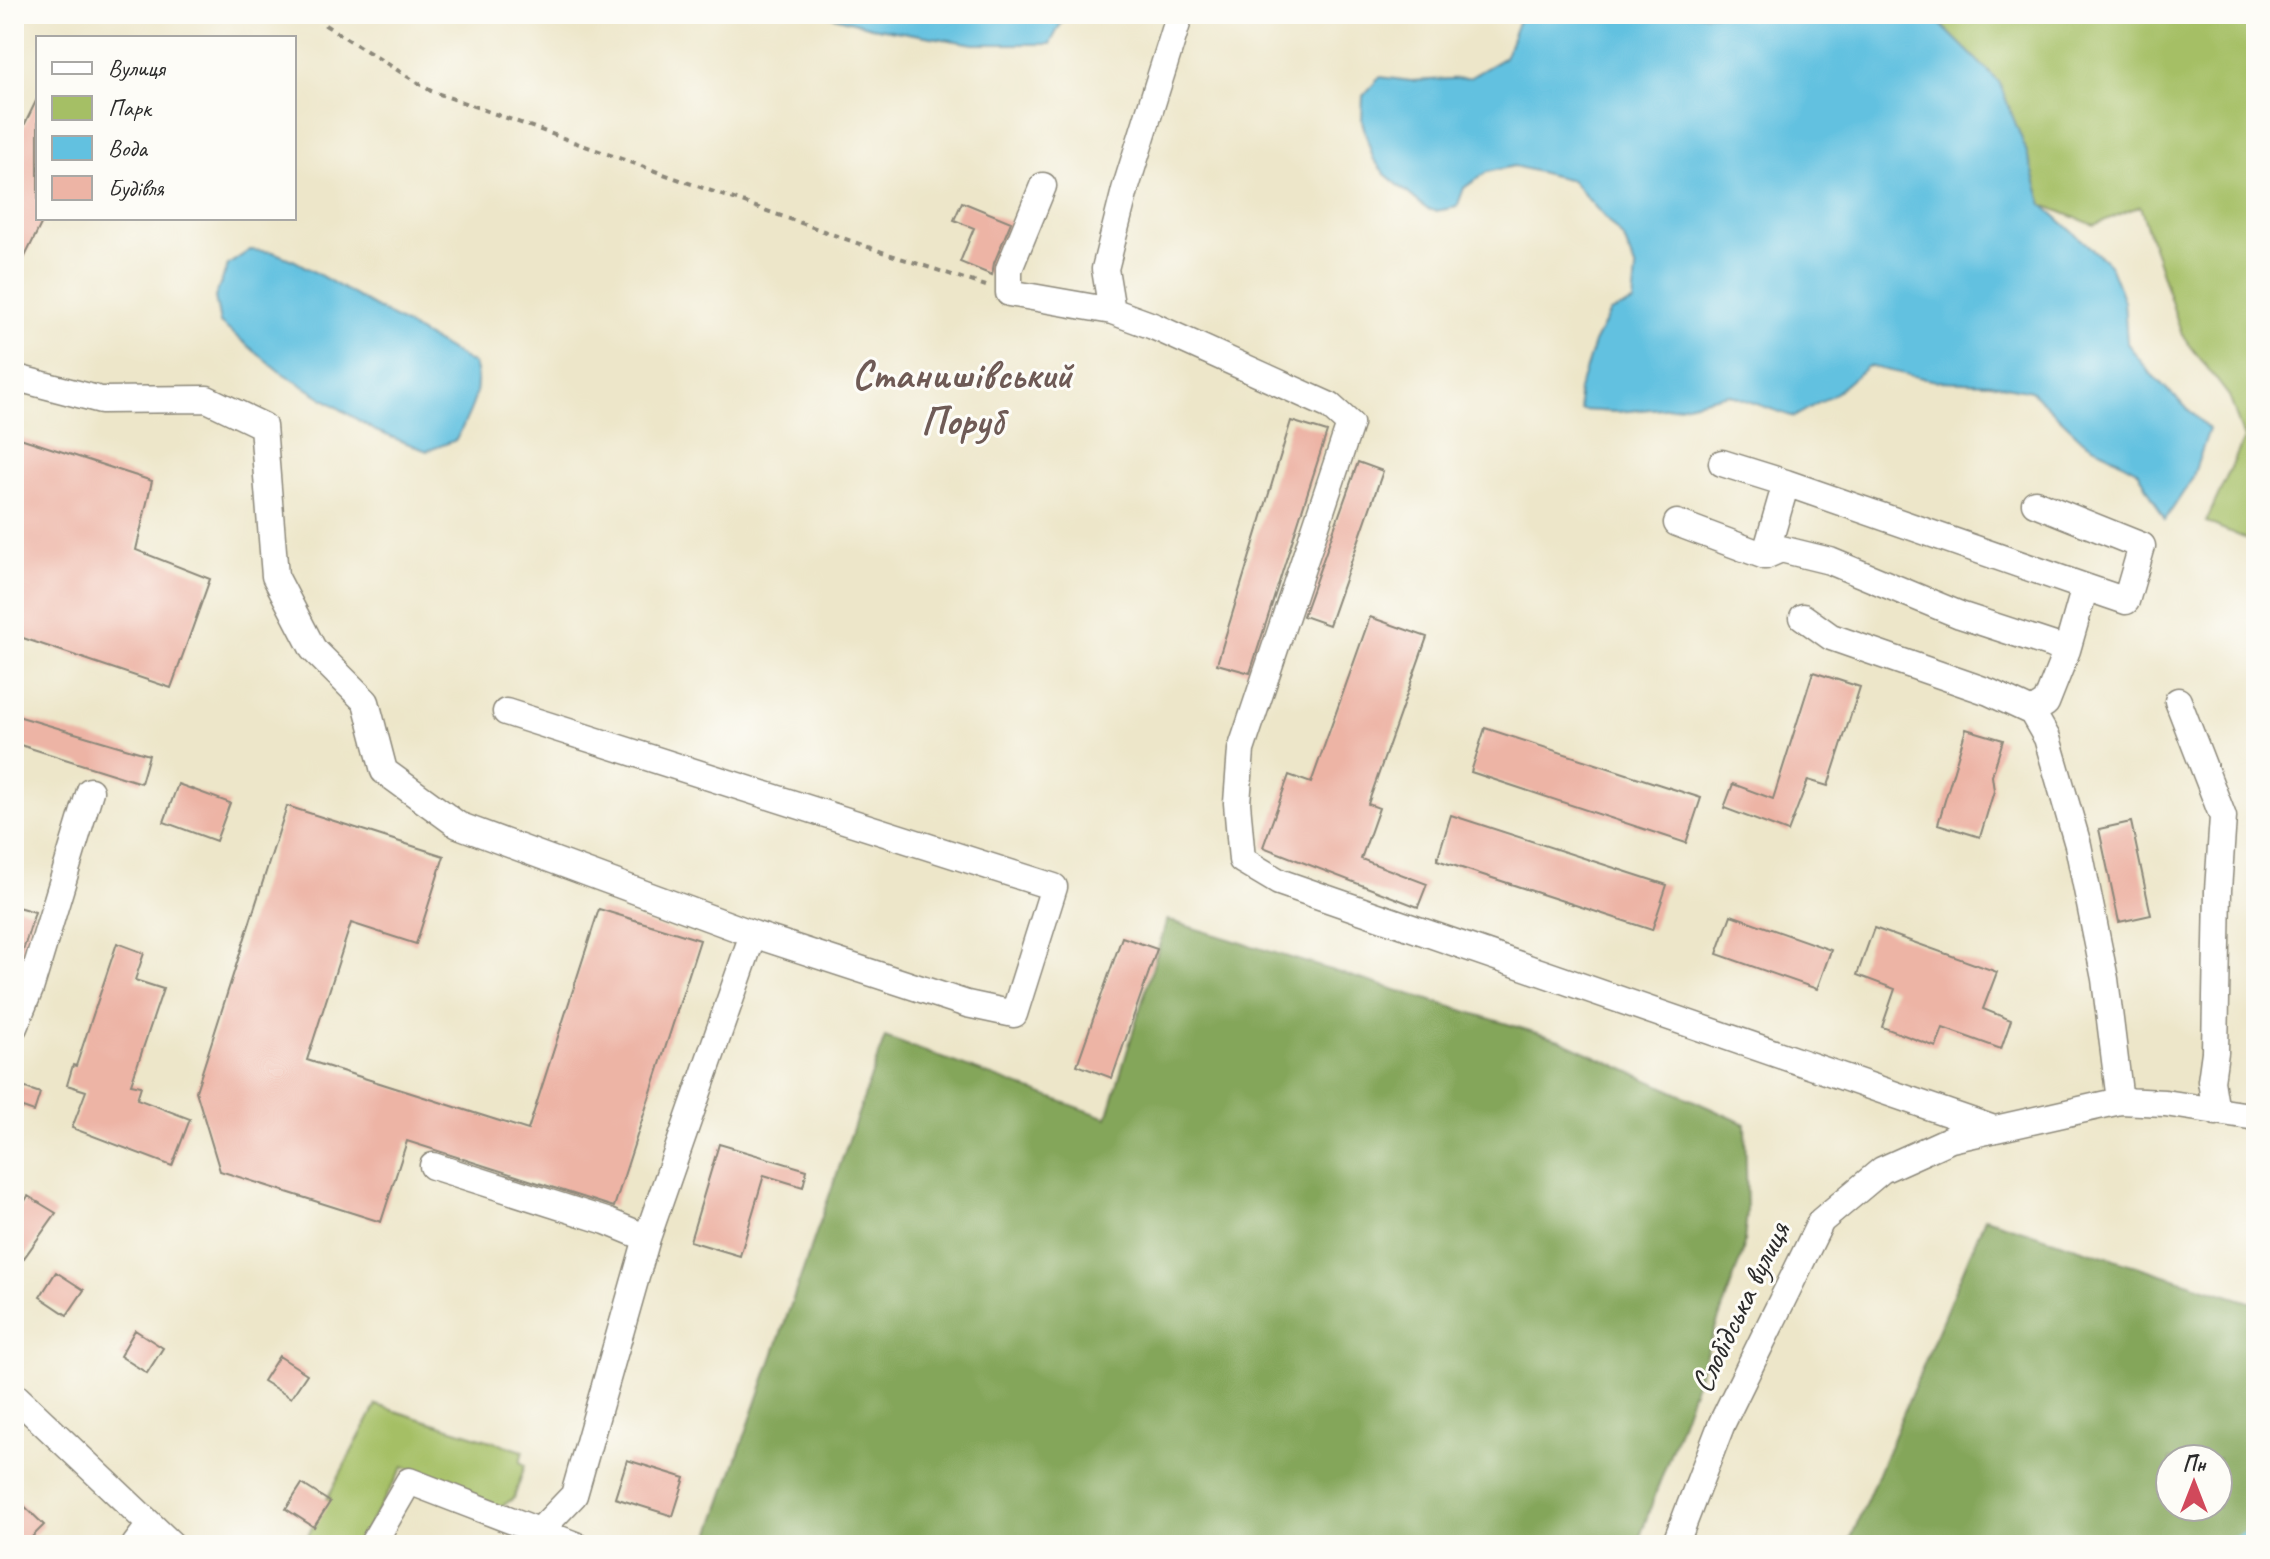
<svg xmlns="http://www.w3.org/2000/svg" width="2270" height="1559" font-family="Caveat,sans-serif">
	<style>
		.green { fill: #a5bf65; stroke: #687548; stroke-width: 2 }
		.forest { fill: #84a65a; stroke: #586842; stroke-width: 2; fill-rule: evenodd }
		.water { fill: #62c1e0; stroke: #467686; stroke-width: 2 }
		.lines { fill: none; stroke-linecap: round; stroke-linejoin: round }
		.stream { stroke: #62c1e0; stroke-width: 6 }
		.building { fill: #edb4a5 }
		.minor-casing { stroke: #8c887a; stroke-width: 29 }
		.path { stroke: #8c887a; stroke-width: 4; stroke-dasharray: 6 6; stroke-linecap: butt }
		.minor { stroke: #fff; stroke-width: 26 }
		.labels { text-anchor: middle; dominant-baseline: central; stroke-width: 6; stroke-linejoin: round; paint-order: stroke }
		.street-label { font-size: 32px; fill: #2b2b2b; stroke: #fdfcf7 }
		.district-label { font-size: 40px; font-weight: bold; fill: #6f5b56; stroke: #fdfcf7 }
	</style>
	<rect width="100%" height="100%" fill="#fdfcf7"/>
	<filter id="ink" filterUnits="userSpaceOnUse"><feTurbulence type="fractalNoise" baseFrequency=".0125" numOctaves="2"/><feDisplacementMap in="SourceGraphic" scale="16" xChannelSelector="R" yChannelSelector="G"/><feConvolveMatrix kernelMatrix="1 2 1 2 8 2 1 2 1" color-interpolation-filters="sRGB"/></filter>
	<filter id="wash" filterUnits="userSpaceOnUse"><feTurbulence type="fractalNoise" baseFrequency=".006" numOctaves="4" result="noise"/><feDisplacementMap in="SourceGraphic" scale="32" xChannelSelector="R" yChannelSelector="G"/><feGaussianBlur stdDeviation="1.8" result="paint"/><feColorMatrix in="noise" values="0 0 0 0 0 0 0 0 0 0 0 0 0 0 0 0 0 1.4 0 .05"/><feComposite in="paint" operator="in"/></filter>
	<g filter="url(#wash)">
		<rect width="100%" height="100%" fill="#ede6c9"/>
		<!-- green -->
		<path class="green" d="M1930,14H2256V543L2206,522L2244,439L2229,396L2182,335L2140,206L2094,225L2043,205L2026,150L1999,82Z
			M376,1405L523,1451L520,1462L525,1465L514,1498L496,1510L404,1466L357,1545H303Z"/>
		<!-- forest -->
		<path class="forest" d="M1167,920L1560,1040L1745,1124L1747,1212L1743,1252L1637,1545H711V1532L885,1037L1107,1118Z
			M1985,1218L2256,1304V1545H1848ZM2170,1459H2218V1507H2170Z"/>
		<!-- water -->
		<path class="water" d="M824,14H1066L1050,44H974L871,27Z
			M1521,14H1930L1999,82L2026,150L2043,205L2110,265L2124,301L2127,343L2149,372L2209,429L2192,479L2165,520L2138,471L2084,441L2031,391L1991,383L1936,381L1868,366L1837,392L1794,417L1728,394L1674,407L1617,412L1581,410L1578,393L1594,343L1610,312L1633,303L1636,270L1624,239L1571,180L1514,166L1487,172L1464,188L1457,207L1436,211L1427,209L1385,174L1373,158L1362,121L1363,96L1380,77L1411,81L1469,78L1505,57Z
			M250,250L273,252L295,261L474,364C484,390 468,416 456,440L427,451L376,431L279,371L220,323L215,297L228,265Z"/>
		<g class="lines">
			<!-- stream -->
			<path class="stream" d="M2223,1545L2256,1530"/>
		</g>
		<g id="blocks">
			<!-- building -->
			<path class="building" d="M38,97V218H44L14,279V146Z
				M962,202L1011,222L994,263L992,275L960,262L974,228L954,220Z
				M1291,421L1327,432L1250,673L1217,664Z
				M14,436L152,481L136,550L210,579L171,688L14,635Z
				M1358,462L1383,471L1329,625L1303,616Z
				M1370,617L1427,637L1368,804L1379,808L1361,859L1427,884L1418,907L1263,847L1289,775L1311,783Z
				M1813,672L1860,687L1828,786L1808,780L1788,832L1724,808L1733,784L1773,799Z
				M14,715L149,755L141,783L14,743Z
				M1485,728L1701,798L1686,843L1471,772Z
				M1966,729L2003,740L1992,776L1994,791L1980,837L1938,824Z
				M178,784L230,803L216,841L164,822Z
				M287,806L444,856L416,944L351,923L307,1060L528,1130L599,909L700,940L614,1207L407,1141L381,1222L220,1171L196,1091Z
				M1451,815L1667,885L1652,930L1437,860Z
				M2131,822L2151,915L2119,922L2099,829Z
				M14,906L35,912L18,967H14Z
				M1731,915L1831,950L1817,989L1717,954Z
				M1874,928L1997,972L1983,1009L2011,1020L2001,1049L1943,1028L1936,1047L1882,1027L1895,989L1857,975Z
				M1122,937L1157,949L1112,1078L1077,1065Z
				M117,943L144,953L135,980L163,989L131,1084L141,1086L137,1099L190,1119L172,1166L72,1128L86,1091L67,1085L73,1065L76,1066Z
				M14,1084L40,1093L34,1112L14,1105Z
				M719,1144L807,1170L803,1187L764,1175L740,1256L690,1241Z
				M28,1196L56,1213L14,1272V1218Z
				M56,1272L84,1290L67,1315L40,1297Z
				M135,1330L163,1348L147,1373L120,1356Z
				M279,1356L307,1374L291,1398L263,1381Z
				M627,1460L685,1478L673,1516L615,1498Z
				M302,1484L330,1502L314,1527L286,1509Z
				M14,1496L44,1525L24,1545L14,1537Z"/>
		</g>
	</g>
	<g filter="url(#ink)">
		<use href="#blocks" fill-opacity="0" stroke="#8c887a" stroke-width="2"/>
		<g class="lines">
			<defs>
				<path id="minor" d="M1043,186L1009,269V293L1112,311L1153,326L1330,406L1350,424L1241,750L1237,803L1242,860L1279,882L1994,1129
					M1112,311L1105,269L1125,190L1180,14
					M17,378L101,400L207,399L263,426L275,576L313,649L366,702L384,771L458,825L753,934
					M1722,463L1786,483L1765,556
					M1786,483L2085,587L2067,650
					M2035,503L2142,546L2126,601L2085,587
					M1677,523L1765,556L1781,549L1830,561L1960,615L2067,650L2046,703L2032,712
					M1803,617L1831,637L1989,692L2032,712L2047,738L2078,845L2105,979L2120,1101
					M2178,701L2223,817L2218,890L2215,1052L2211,1081L2216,1112
					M506,712L1054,887L1014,1014L967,1004L753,934L647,1238
					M14,1027L30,989L90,791
					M433,1166L606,1221L647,1238L574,1495L526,1545
					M14,1395L172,1545
					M135,1545L150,1525
					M372,1545L409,1481L575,1545
					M1675,1545L1722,1423L1821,1221L1882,1170L1951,1139L2120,1101L2165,1103L2256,1117"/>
			</defs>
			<!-- minor casing -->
			<use href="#minor" class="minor-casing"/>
			<!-- path -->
			<path class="path" d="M320,14L325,25L431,91L885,253L986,286"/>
			<!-- minor -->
			<use href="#minor" class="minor"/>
		</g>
	</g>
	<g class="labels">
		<!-- street labels -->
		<g class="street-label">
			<text transform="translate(1740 1307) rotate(-64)">Слобідська вулиця</text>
		</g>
		<!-- district labels -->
		<g class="district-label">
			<text x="962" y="375">Станишівський<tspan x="962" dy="46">Поруб</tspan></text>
		</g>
	</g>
	<!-- margin -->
	<rect width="2270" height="1559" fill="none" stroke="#fdfcf7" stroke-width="48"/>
	<!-- legend -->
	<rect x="36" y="36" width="260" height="184" fill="#fdfcf7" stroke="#a9a8a5" stroke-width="2"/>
	<rect x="52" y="62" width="40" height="12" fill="#ffffff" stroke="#a9a8a5" stroke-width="2"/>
	<text x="108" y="76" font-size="24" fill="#2b2b2b">Вулиця</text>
	<rect x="52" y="96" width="40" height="24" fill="#a5bf65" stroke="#a9a8a5" stroke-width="2"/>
	<text x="108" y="116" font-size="24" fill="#2b2b2b">Парк</text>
	<rect x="52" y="136" width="40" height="24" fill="#62c1e0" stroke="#a9a8a5" stroke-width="2"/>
	<text x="108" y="156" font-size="24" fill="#2b2b2b">Вода</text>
	<rect x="52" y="176" width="40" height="24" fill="#edb4a5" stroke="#a9a8a5" stroke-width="2"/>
	<text x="108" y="196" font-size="24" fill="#2b2b2b">Будівля</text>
	<!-- north arrow -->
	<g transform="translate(2194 1483)"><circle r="38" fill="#fdfcf7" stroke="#a9a8a5" stroke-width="2"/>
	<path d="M0-6L14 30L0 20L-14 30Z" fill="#d1495b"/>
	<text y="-12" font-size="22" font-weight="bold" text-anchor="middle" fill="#2b2b2b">Пн</text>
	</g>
</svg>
